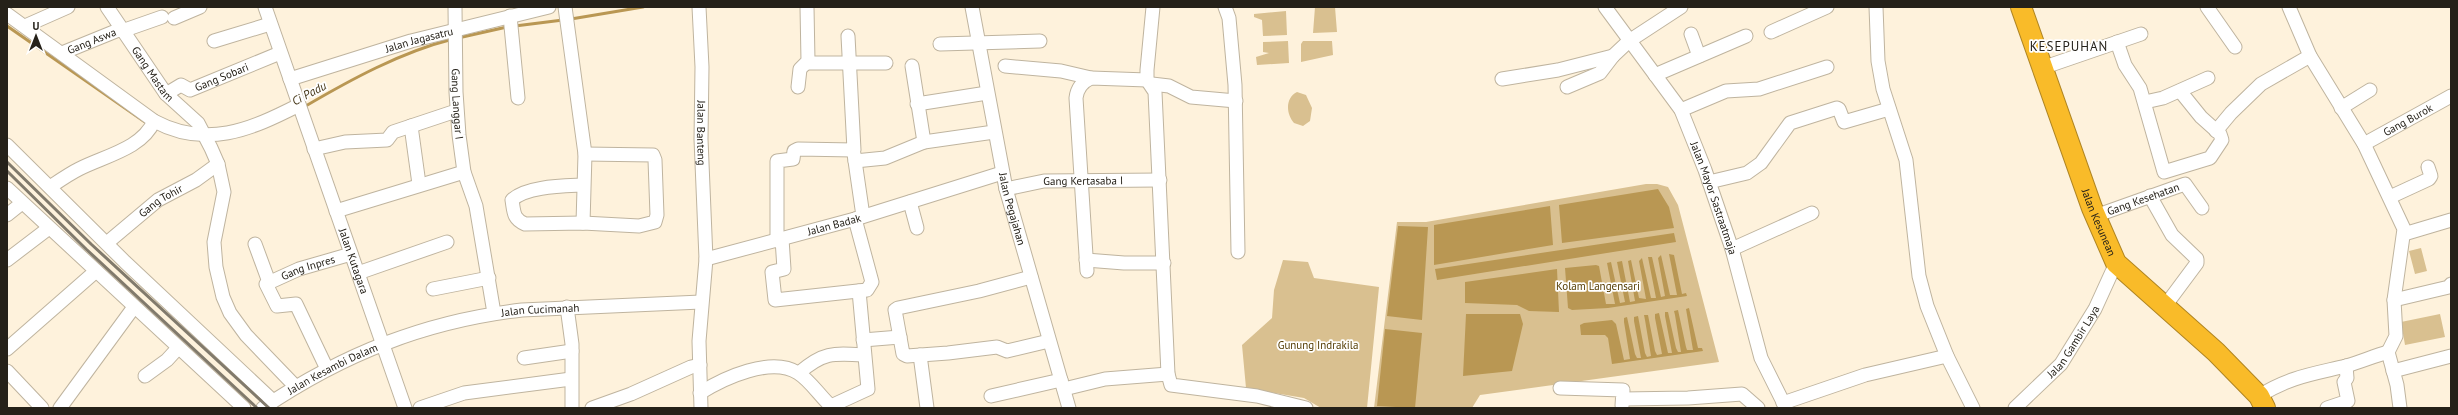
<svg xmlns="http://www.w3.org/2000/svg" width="2458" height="415" font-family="'PT Sans',sans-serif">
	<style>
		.green { fill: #d9c090 }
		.water { fill: #b99753 }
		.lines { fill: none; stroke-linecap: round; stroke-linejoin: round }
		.stream { stroke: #b99753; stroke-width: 3 }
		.minor-casing { stroke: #bfb49f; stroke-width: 15 }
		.highway-casing { stroke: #af8523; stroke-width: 22 }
		.minor { stroke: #fff; stroke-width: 13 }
		.highway { stroke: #f9bb29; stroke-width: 20 }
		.rail { stroke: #817a6c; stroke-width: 3 }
		.labels { text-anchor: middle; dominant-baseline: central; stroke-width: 3.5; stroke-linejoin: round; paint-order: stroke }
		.street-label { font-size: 11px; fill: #252119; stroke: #fff }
		.park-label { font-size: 11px; fill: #553d04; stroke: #fff }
		.water-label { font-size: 12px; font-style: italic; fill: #463718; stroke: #fff }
		.quarter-label { font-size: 13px; letter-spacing: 1px; fill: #252119; stroke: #fff }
	</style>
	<rect width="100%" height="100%" fill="#fef2dc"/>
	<!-- green -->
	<path class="green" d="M1315,7H1335L1337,32L1313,33Z
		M1286,11L1287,35L1263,36L1262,20L1254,17V14Z
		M1288,41L1289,63L1257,65L1256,57L1269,53L1263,52V42Z
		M1303,41H1332L1333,55L1301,62V44Z
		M1297,92L1306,95L1312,108L1310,121L1303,126L1294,123C1286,114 1285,98 1297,92Z
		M1646,184H1657L1668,187L1678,205L1719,362L1480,395L1472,408H1374L1397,222H1426Z
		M2421,248L2427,271L2415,274L2409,251Z
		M1283,260L1308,262L1314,278L1379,287L1367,408H1321L1304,398L1246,388L1242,345L1272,318L1274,290Z
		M2440,314L2445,337L2405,345L2401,322Z"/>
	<!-- water -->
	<path class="water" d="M1658,189L1669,207L1674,228L1562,243L1559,205Z
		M1550,206L1553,245L1434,265V225Z
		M1398,226L1428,227L1422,320L1387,316Z
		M1674,233L1676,242L1437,280L1435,269Z
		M1669,254L1674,255L1682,294L1686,293L1687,296L1608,308L1572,310L1568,308L1565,268L1596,265L1599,266L1606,304H1615L1607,263L1611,262L1620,303L1625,302L1617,262L1622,261L1630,302L1635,301L1628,261L1631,260L1639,298L1646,299L1639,261L1642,258L1651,298H1656L1648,257H1652L1661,297L1665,296L1658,258L1661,255L1670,295H1677Z
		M1557,269L1559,312L1529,311L1517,305L1465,303V282Z
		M1689,308L1698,348H1702L1703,351L1612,364L1608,338L1605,335H1581L1580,325L1584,323L1612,320L1616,324L1624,360L1630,359L1624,322V318L1627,317L1635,354L1637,358H1641L1634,321V317L1638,316L1645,353L1647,357L1651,356L1645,320L1644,315H1648L1655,351L1657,355L1662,354L1655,318V314L1659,313L1668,353H1672L1665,316V312H1668L1676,348L1678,352H1681L1675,315L1674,311L1678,310L1686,347L1687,350H1693L1686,309Z
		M1466,314H1520L1523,324L1512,371L1463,376Z
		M1385,329L1422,333L1415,408L1377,406Z"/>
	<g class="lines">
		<!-- stream -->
		<path class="stream" d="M571,19L643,7
			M7,26L145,122
			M515,26L563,20
			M458,38L507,27
			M304,107C350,80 401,52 453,39"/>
		<defs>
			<g id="minor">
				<path id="s1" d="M107,7L166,94L198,123L211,148L218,164L224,192L214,242L216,267L223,297L230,313L246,335L296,387"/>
				<path id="s2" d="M265,7L405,408"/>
				<path id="s3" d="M455,7L456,92L459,135L464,172L476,206L494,313"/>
				<path d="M565,7L585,154L583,223"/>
				<path id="s4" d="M699,7L702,67L701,139L706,259"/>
				<path id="s5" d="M972,7L1006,189L1069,408"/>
				<path d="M1153,7L1147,70V80L1155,92L1168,374L1171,385L1257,396L1306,408"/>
				<path d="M1225,7L1229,18L1235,85L1238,252"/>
				<path id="s6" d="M1605,7L1681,110L1705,170L1732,249L1761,358L1786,408"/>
				<path d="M1876,7L1878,61L1883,89L1906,160L1919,276L1927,306L1947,356L1973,408"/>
				<path d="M2207,7L2235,47"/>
				<path d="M2289,7L2310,56L2364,144L2404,229L2394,300L2396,336L2388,352L2397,385L2400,408"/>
				<path d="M7,14L154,121C206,149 250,130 299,105"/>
				<path d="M510,16L518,98"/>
				<path d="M174,18L200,7"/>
				<path d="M25,26L68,7"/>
				<path d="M122,31L162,17"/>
				<path d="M1771,32L1827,7"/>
				<path d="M1691,34L1699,56"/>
				<path d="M214,41L270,24"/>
				<path d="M2117,42L2125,65L2140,88L2164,172L2210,158L2222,140L2220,134L2201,117L2180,91"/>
				<path d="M940,44L1040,41"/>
				<path id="s7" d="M62,53L121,29"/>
				<path d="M807,63H886"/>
				<path d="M912,66L924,142"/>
				<path d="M1005,66L1061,71L1091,78"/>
				<path d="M2042,68L2141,34"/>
				<path d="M1655,75L1746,36"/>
				<path id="s8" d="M290,79L411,41L549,7"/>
				<path d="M1502,79L1558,70L1613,56L1629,41L1681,7"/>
				<path d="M1152,84L1169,86L1191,97L1236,101"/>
				<path d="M798,87L800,69L808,61L807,7"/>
				<path d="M1567,87L1600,73L1613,56"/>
				<path id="s9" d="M166,94L181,85L190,90L280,53"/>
				<path d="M2145,102L2163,98L2208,78"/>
				<path d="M917,104L987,93"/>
				<path d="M2341,108L2370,90"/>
				<path d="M1681,110L1726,91L1759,89L1827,67"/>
				<path d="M411,126L419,184"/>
				<path d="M2216,131L2231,113L2261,84L2310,56"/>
				<path id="s10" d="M2364,144L2451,96"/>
				<path d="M7,145L125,262L273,401"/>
				<path d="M314,149L345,142L387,140L393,132L456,111"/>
				<path d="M854,154L863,216"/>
				<path d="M855,161L885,158L924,142L994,132"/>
				<path d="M1709,182L1747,173L1761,163L1790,123L1837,108L1839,109L1844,122L1889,109"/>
				<path d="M583,185C564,186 526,186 512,200C514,212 513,219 525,224L583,223L639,226L655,222L657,215L655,160L653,155L585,154"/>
				<path d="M50,187C59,181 69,174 79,169C104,156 142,149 154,121"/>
				<path d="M7,188L244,408"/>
				<path id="s11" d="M1006,189L1044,181L1160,180"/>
				<path d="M2150,196L2172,235L2197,259V263L2165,306"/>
				<path d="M2390,197L2429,179L2431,176L2428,167"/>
				<path d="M910,202L917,228"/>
				<path d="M336,211L464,172"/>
				<path d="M7,215L22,203"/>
				<path id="s12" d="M2095,216L2185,184L2202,208"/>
				<path d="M2404,234L2451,220"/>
				<path d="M782,239L784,269L772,272L775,300L867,290L872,282L855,219"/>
				<path d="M777,241V161L793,159L794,151L798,149L854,150L848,36"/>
				<path id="s13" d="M108,242L158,200L196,180L218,164"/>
				<path d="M255,244L269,282"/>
				<path d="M1732,249L1812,213"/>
				<path d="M7,260L49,228"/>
				<path d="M1086,260L1124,263H1164"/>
				<path d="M1087,271L1076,98C1077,89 1082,82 1091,78L1147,80"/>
				<path d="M358,273L447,242"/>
				<path d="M1031,277L979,291L898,308L895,310L903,354L907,356L948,353L997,347L1007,351L1049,341"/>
				<path d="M433,289L489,278"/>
				<path d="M2394,300L2449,287L2451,284"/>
				<path d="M567,307L572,344V408"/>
				<path d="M863,340L900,337"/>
				<path d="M7,349L96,271"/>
				<path d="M920,355L927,408"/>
				<path d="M524,358L572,351"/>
				<path id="s14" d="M327,369L296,304L277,306L266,284L299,269L351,254"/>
				<path d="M7,371L42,408"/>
				<path d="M2393,371L2451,356"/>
				<path d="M799,373C823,352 833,353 864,355"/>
				<path d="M145,376L167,360L178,348"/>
				<path d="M1560,388L1623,390L1622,406"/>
				<path d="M1064,389L1105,379L1168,374"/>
				<path d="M700,393C724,378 771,356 798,373C811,381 821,398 833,408"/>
				<path d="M991,396L1061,380"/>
				<path d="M2259,396C2289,377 2313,374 2346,366C2360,362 2374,356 2388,352"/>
				<path d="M1623,399L1688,398L1742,394L1758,408"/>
				<path d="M1783,403L1865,375L1947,356"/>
				<path d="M831,406L868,389L859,291"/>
				<path d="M60,408L134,307"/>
				<path id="s15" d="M263,408C343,354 426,321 522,310L701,302"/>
				<path d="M420,408L464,393L571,379"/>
				<path d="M592,408L631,394L691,367L700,365"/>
				<path id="s16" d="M701,408L699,341L706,259L855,219L1002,173"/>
				<path id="s17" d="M2015,408L2061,364L2095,309L2116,263"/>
				<path d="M2327,408L2348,401L2344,382L2347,378L2346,366"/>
			</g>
			<g id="highway">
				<path id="s18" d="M2021,7L2092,208L2116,263L2216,352L2259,396L2265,408"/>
			</g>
		</defs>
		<!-- minor casing -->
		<use href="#minor" class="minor-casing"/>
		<!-- highway casing -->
		<use href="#highway" class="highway-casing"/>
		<!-- minor -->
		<use href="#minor" class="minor"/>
		<!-- highway -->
		<use href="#highway" class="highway"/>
		<!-- rail -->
		<path class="rail" d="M7,162L91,244L269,408
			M7,171L86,249L257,408"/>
	</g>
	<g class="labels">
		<!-- street labels -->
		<g class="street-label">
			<text stroke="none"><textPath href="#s8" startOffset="135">Jalan Jagasatru</textPath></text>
			<text stroke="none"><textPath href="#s7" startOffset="32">Gang Aswa</textPath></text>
			<text stroke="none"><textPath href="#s1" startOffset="81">Gang Mastam</textPath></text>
			<text stroke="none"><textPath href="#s9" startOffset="62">Gang Sobari</textPath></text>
			<text stroke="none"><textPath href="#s3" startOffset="97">Gang Langgar I</textPath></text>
			<text stroke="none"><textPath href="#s10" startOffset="50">Gang Burok</textPath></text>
			<text stroke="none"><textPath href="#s4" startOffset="126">Jalan Banteng</textPath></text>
			<text stroke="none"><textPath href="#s11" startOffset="78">Gang Kertasaba I</textPath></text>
			<text stroke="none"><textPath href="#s6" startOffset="222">Jalan Mayor Sastraatmaja</textPath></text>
			<text stroke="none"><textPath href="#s12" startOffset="51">Gang Kesehatan</textPath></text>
			<text stroke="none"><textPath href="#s13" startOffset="67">Gang Tohir</textPath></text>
			<text stroke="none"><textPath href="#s5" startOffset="206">Jalan Pegajahan</textPath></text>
			<text stroke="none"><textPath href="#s18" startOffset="229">Jalan Kesunean</textPath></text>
			<text stroke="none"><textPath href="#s16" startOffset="282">Jalan Badak</textPath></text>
			<text stroke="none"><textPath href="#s2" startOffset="269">Jalan Kutagara</textPath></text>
			<text stroke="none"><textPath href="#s14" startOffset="161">Gang Inpres</textPath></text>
			<text stroke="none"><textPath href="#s15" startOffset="298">Jalan Cucimanah</textPath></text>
			<text stroke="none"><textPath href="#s17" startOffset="89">Jalan Gambir Laya</textPath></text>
			<text stroke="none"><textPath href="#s15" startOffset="80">Jalan Kesambi Dalam</textPath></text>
		</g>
		<!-- park labels -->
		<g class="park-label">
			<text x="1598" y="286">Kolam Langensari</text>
			<text x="1318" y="345">Gunung Indrakila</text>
		</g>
		<!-- water labels -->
		<g class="water-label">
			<text transform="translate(309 93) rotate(-28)">Ci Padu</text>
		</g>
		<!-- quarter labels -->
		<g class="quarter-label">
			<text x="2069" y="46">KESEPUHAN</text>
		</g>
	</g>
	<!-- border -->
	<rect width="2458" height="415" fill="none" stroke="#252119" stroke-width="16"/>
	<!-- north arrow -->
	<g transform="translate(36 36)" stroke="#ffffff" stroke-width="3" paint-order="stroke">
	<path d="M0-3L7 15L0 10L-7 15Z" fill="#252119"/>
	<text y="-6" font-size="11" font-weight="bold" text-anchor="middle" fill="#252119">U</text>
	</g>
</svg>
